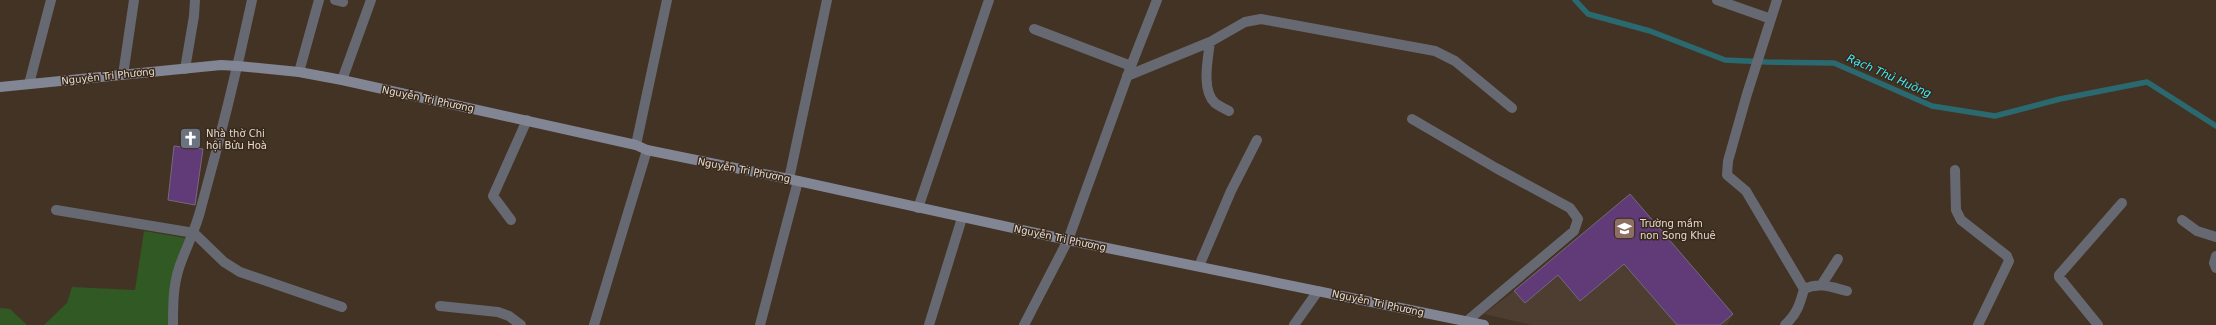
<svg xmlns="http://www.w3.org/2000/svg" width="2216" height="325" font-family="'DejaVu Sans',sans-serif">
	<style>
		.education { fill: #4d3e31 }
		.green { fill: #315924 }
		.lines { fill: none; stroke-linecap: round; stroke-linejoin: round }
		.stream { stroke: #2b6970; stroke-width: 5.5 }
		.building { fill: #613a78; stroke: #74697c }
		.lane { stroke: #676972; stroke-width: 10 }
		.street { stroke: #676972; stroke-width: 10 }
		.secondary { stroke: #828594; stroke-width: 10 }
		.labels { text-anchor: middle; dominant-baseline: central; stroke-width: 3; stroke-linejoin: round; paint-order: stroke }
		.street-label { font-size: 10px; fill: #e4dad1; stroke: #38291b }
		.poi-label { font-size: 10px; fill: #e4dad1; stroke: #38291b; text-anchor: start }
		.water-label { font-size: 11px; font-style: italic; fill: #3dedfe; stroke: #38291b }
	</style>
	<rect width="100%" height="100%" fill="#433324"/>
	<!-- education -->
	<path class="education" d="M1630,194L1733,314L1727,325H1532L1484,314L1549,264Z"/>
	<!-- green -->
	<path class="green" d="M144,231L185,238C172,271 168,290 168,325H44L67,303L72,287L135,290Z
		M0,308L10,309L27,325H0Z"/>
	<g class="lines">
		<!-- stream -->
		<path class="stream" d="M1575,0L1588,14L1650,31L1725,60L1767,62L1834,63L1932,106L1995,116L2060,99L2147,82L2216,126"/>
	</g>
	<!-- building -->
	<path class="building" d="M174,146L203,149L195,205L168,200Z
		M1630,194L1733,314L1720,325H1677L1624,264L1580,301L1558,275L1525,303L1514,291Z"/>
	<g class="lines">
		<!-- lane -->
		<path class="lane" d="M335,0L343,2
			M299,72L319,0
			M918,208L989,0
			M194,233L224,262L240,272L342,307
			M1024,325L1068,240
			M1294,325L1318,291"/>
		<!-- street -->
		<path class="street" d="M1717,0L1771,19
			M1777,0L1747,94L1728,161L1727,175L1746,191L1804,289C1800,304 1797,314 1785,325
			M1034,29L1131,66
			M1210,42C1208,59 1201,90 1215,103C1219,106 1225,109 1229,111
			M185,69L194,16L195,0
			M123,75L134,0
			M1127,76L1210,42L1245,22L1261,19L1435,51L1455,61L1512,108
			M342,80L371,0
			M29,84L51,0
			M1412,119L1496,168L1570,208L1578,219L1574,231L1467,321
			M636,145L667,0
			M1955,170L1956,210L1961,220L2007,256L2009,261L1978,325
			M789,179L827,0
			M56,210L194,233
			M511,220L493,196L527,120
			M2182,220L2197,231L2216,237
			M1068,240L1131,66L1157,0
			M2216,256L2214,263L2216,268
			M1199,266L1231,191L1257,140
			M1822,284L1838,259
			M1804,289C1819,282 1831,287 1847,291
			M440,306L498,312L509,316L521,325
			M173,325C173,306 173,286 179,268C186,247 196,229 201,208C220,139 237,70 252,0
			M594,325L647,150
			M760,325L798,181
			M929,325L962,218
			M2098,325L2059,277V275L2122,203"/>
		<!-- secondary -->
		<path class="secondary" d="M0,87L221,65L238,66L299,72L342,80L636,145L647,150L789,179L1068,240L1484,325"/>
	</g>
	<!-- icons -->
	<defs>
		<symbol id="church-square" viewBox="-11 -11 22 22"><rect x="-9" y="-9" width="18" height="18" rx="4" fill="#6b7280" stroke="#38291b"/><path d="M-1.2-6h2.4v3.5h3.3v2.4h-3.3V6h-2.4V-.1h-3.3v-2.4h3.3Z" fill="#fff"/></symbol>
		<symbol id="school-square" viewBox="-11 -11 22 22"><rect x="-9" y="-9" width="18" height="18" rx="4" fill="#8d6e63" stroke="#38291b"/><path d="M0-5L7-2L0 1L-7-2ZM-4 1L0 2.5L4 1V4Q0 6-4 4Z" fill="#fff"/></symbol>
	</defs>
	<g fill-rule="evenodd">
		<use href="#church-square" x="178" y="126" width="25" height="25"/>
		<use href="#school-square" x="1612" y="216" width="25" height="25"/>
	</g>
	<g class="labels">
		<!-- street labels -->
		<g class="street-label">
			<text transform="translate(108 76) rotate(-6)">Nguyễn Tri Phương</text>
			<text transform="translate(428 99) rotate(12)">Nguyễn Tri Phương</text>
			<text transform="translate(744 170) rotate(11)">Nguyễn Tri Phương</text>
			<text transform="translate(1060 238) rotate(12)">Nguyễn Tri Phương</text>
			<text transform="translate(1378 303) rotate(12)">Nguyễn Tri Phương</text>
		</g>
		<!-- poi labels -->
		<g class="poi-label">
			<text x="206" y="133">Nhà thờ Chi<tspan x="206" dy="12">hội Bửu Hoà</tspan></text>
			<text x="1640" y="223">Trường mầm<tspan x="1640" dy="12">non Song Khuê</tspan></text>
		</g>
		<!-- water labels -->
		<g class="water-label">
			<text transform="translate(1889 76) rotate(24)">Rạch Thủ Huồng</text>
		</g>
	</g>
</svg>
